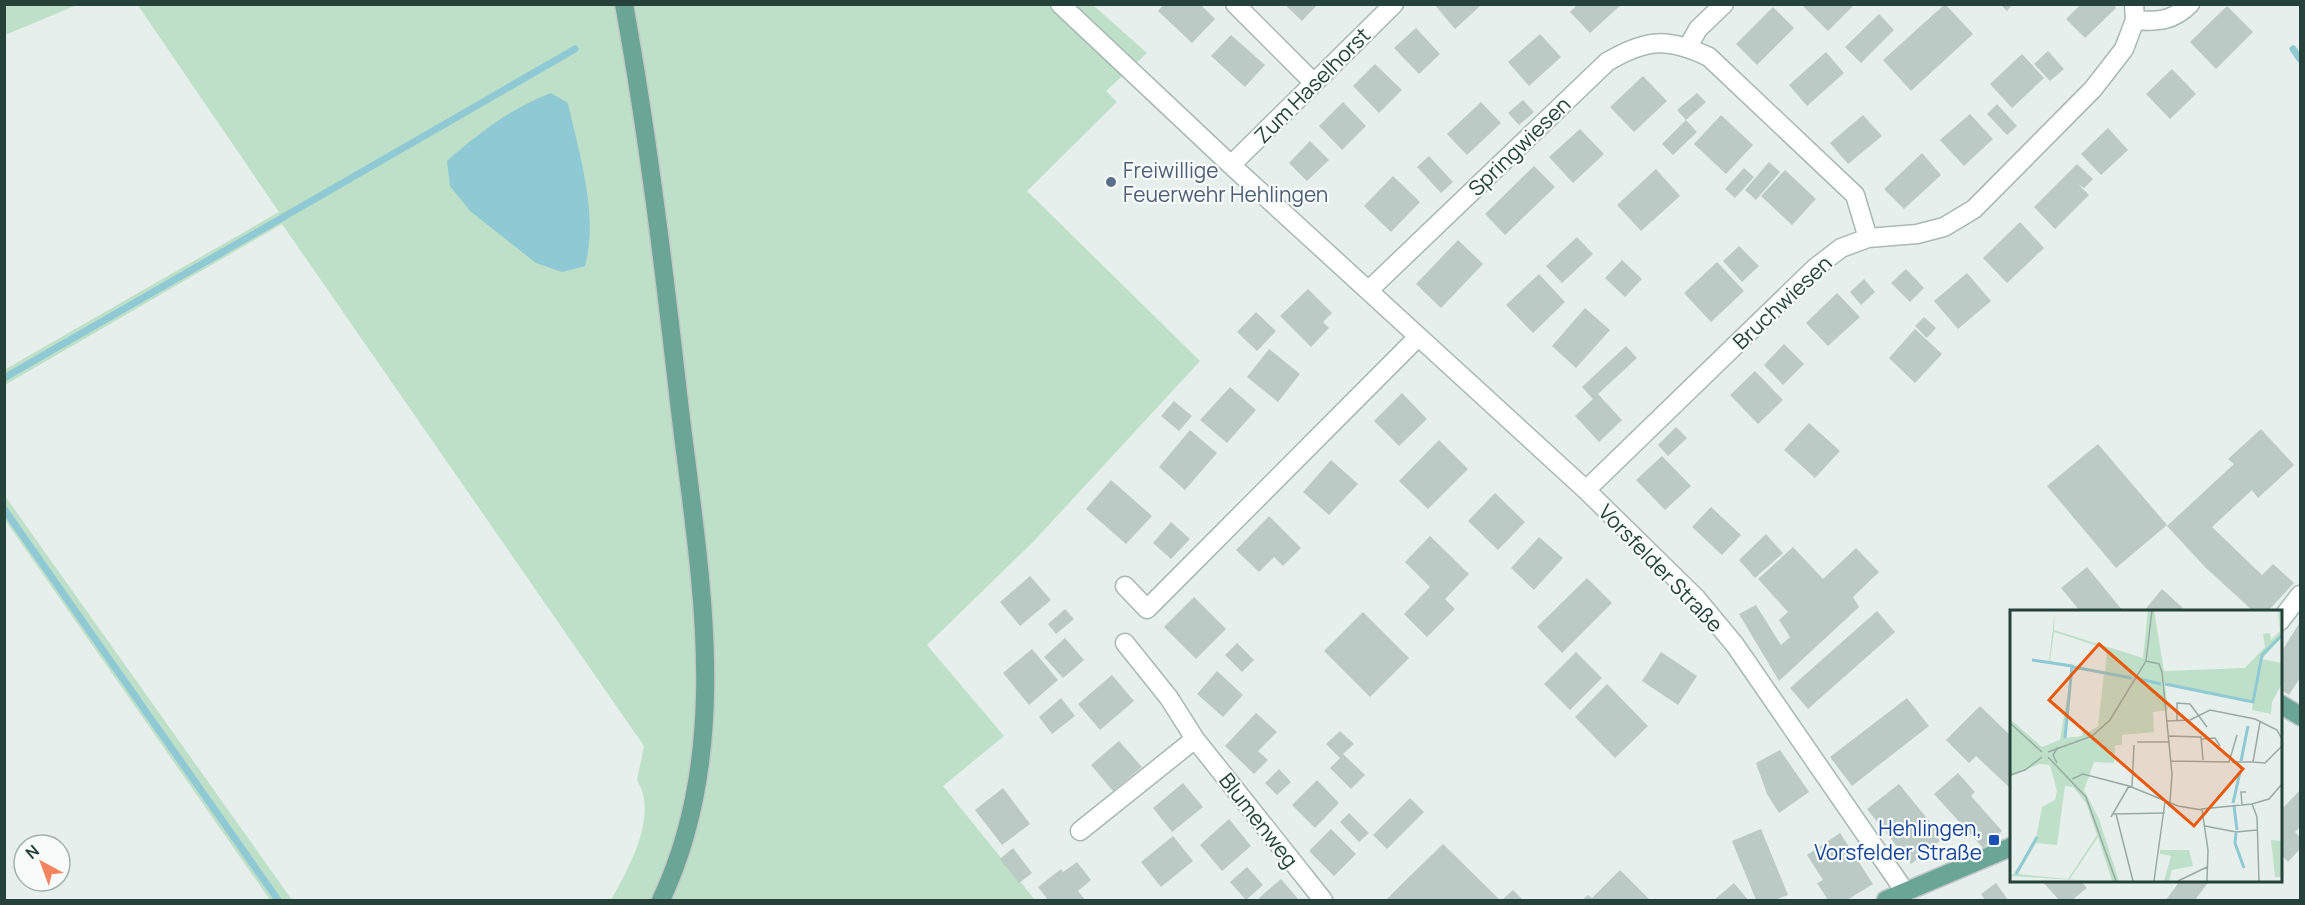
<svg xmlns="http://www.w3.org/2000/svg" width="2305" height="905" font-family="Manrope,sans-serif">
	<style>
		.green { fill: #bfe0c8 }
		.water { fill: #8ec9d4 }
		.lines { fill: none; stroke-linecap: round; stroke-linejoin: round }
		.stream { stroke: #8ec9d4; stroke-width: 7 }
		.building { fill: #bbcac4 }
		.minor-casing { stroke: #a8b8b2; stroke-width: 21 }
		.major-casing { stroke: #c2cac8; stroke-width: 21 }
		.minor { stroke: #fff; stroke-width: 18 }
		.major { stroke: #6aa596; stroke-width: 18 }
		.service-dot { fill: #5c6f8a; stroke: #f7fbf9; stroke-width: 2 }
		.transit-dot { fill: #1a4fb4; stroke: #f7fbf9; stroke-width: 2 }
		.labels { text-anchor: middle; dominant-baseline: central; stroke-width: 4.5; stroke-linejoin: round; paint-order: stroke }
		.street-label { font-size: 21px; fill: #24423a; stroke: #f7fbf9 }
		.service-label { font-size: 21px; fill: #4e5e75; stroke: #f7fbf9; text-anchor: start }
		.transit-label { font-size: 21px; fill: #164399; stroke: #f7fbf9; text-anchor: end }
		.inset-river { fill: none; stroke: #8ec9d4; stroke-width: 3 }
		.inset-road { fill: none; stroke: #98aaa4; stroke-width: 1.5 }
		.view { fill: #e8590c; fill-opacity: 0.15; stroke: #e8590c; stroke-width: 3 }
		.inset-edge { fill: none; stroke: #24423a; stroke-width: 3 }
	</style>
	<rect width="100%" height="100%" fill="#e6efeb"/>
	<!-- green -->
	<path class="green" d="M137,4L1093,5L1147,53L1106,91L1117,102L1027,191L1200,361L1034,541L927,645L1004,736L943,786L1035,900H611C629,867 659,816 637,780L644,746L282,224L5,385L4,370L279,212Z
		M5,5L6,4L77,5L5,35Z
		M5,496L292,900H270L5,520Z"/>
	<!-- water -->
	<path class="water" d="M551,93L568,103C579,155 599,213 585,266L562,272L536,263L470,211L450,186L447,161C479,133 511,108 551,93Z"/>
	<g class="lines">
		<!-- stream -->
		<path class="stream" d="M2293,49L2300,59
			M4,378L575,49
			M4,509L278,900"/>
	</g>
	<!-- building -->
	<path class="building" d="M1164,4H1200L1215,19L1192,43L1158,11Z
		M1284,4H1318L1302,21Z
		M1434,4H1479L1480,6L1455,29Z
		M1578,4H1622L1590,33L1570,12Z
		M1801,4H1855L1828,31Z
		M1945,4L1973,34L1911,91L1883,60Z
		M2000,4H2013L2007,11Z
		M2081,4H2113L2116,8L2085,38L2066,19Z
		M2227,6L2253,32L2216,69L2190,42Z
		M1773,7L1794,28L1757,65L1736,44Z
		M1879,14L1894,30L1861,63L1845,47Z
		M1416,28L1440,54L1419,74L1394,48Z
		M1540,34L1561,57L1529,86L1508,62Z
		M1231,35L1265,65L1245,87L1211,56Z
		M2048,51L2064,69L2050,81L2034,64Z
		M1826,52L1844,73L1807,106L1789,85Z
		M2022,54L2044,78L2012,108L1990,84Z
		M1375,64L1402,90L1379,113L1353,86Z
		M2172,69L2196,94L2170,119L2146,94Z
		M1643,76L1667,101L1634,132L1610,107Z
		M1697,93L1706,102L1686,120L1677,110Z
		M1523,100L1534,112L1519,125L1508,113Z
		M1343,102L1366,126L1342,150L1319,126Z
		M1481,102L1501,123L1467,155L1447,134Z
		M1997,104L2017,126L2007,135L1987,114Z
		M1970,114L1993,139L1964,166L1940,140Z
		M1721,115L1753,145L1726,174L1694,144Z
		M1863,115L1882,136L1848,164L1830,143Z
		M1686,120L1697,132L1673,155L1662,144Z
		M2108,128L2128,150L2101,175L2081,154Z
		M1580,129L1604,154L1573,183L1549,157Z
		M1310,141L1329,160L1307,181L1289,163Z
		M1922,153L1941,175L1904,209L1884,189Z
		M1429,156L1453,182L1441,193L1417,167Z
		M1769,162L1780,172L1756,200L1745,190Z
		M2077,164L2093,179L2084,188L2078,184L2089,195L2055,229L2034,207Z
		M1534,166L1555,187L1505,235L1485,214Z
		M1744,168L1754,177L1735,198L1725,189Z
		M1656,169L1680,196L1641,231L1617,205Z
		M1785,170L1816,199L1792,225L1761,196Z
		M1393,176L1420,202L1391,232L1364,206Z
		M2020,222L2044,248L2007,283L1983,258Z
		M1577,237L1593,254L1562,283L1546,266Z
		M1458,240L1483,264L1441,308L1416,284Z
		M1739,246L1759,266L1742,282L1723,261Z
		M1622,260L1642,279L1625,297L1605,278Z
		M1717,262L1744,291L1711,322L1684,293Z
		M1906,269L1924,288L1910,302L1891,283Z
		M1967,273L1991,301L1958,329L1934,301Z
		M1539,274L1565,302L1533,333L1506,305Z
		M1864,279L1875,292L1861,305L1850,292Z
		M1308,289L1332,313L1323,322L1329,328L1311,347L1280,316Z
		M1837,293L1860,317L1828,346L1806,323Z
		M1585,308L1610,330L1576,368L1552,346Z
		M1256,312L1276,331L1257,351L1237,332Z
		M1924,317L1936,328L1927,338L1915,326Z
		M1915,329L1942,354L1915,383L1889,358Z
		M1784,344L1804,364L1783,385L1764,365Z
		M1626,346L1637,358L1598,394L1622,420L1599,442L1575,416L1593,399L1582,387Z
		M1269,349L1300,374L1278,402L1247,377Z
		M1755,371L1783,400L1758,424L1730,395Z
		M1230,387L1256,410L1227,443L1200,420Z
		M1402,393L1427,419L1399,446L1374,421Z
		M1174,401L1192,416L1179,431L1161,416Z
		M1809,423L1840,451L1815,478L1784,450Z
		M1676,427L1687,438L1668,456L1658,445Z
		M2261,429L2294,465L2258,498L2252,490L2212,527L2262,575L2273,564L2294,583L2268,611H2253L2205,567L2167,526L2234,464L2228,459Z
		M1190,430L1217,453L1185,490L1159,467Z
		M1439,440L1468,469L1428,509L1399,481Z
		M2098,444L2167,525L2116,568L2047,486Z
		M1662,456L1691,486L1665,510L1636,480Z
		M1331,460L1358,484L1329,515L1303,492Z
		M1111,480L1152,516L1126,544L1086,509Z
		M1495,493L1525,522L1498,550L1468,521Z
		M1711,507L1741,535L1722,555L1692,527Z
		M1269,516L1301,548L1283,566L1274,557L1259,572L1236,550Z
		M1171,522L1190,539L1171,559L1153,543Z
		M1766,534L1783,553L1755,578L1739,560Z
		M1430,536L1469,574L1445,599L1455,609L1427,637L1404,614L1430,587L1405,562Z
		M1539,537L1563,558L1534,590L1511,568Z
		M1793,547L1823,579L1856,548L1879,572L1853,597L1859,607L1779,681L1739,614L1756,605L1781,645L1790,637L1779,620L1788,612L1758,579Z
		M2087,567L2123,611H2080L2061,588Z
		M1030,576L1051,600L1020,626L1000,602Z
		M1587,578L1612,603L1562,653L1537,627Z
		M2162,589L2186,611H2144Z
		M1194,597L1226,629L1196,659L1164,627Z
		M1065,609L1074,619L1056,634L1048,624Z
		M1877,611L1895,632L1808,709L1790,688Z
		M1363,612L1409,658L1370,697L1324,651Z
		M2300,622V678L2289,695L2280,689V654Z
		M1065,638L1084,660L1063,678L1044,657Z
		M1237,643L1254,660L1242,672L1225,655Z
		M1032,649L1058,680L1029,705L1003,673Z
		M1576,652L1602,678L1570,710L1544,684Z
		M1661,652L1697,676L1678,705L1642,681Z
		M1217,671L1243,695L1223,717L1197,694Z
		M1112,675L1134,701L1100,730L1078,704Z
		M1607,684L1648,726L1615,758L1575,717Z
		M1061,698L1075,716L1052,734L1039,717Z
		M1907,698L1929,726L1852,786L1830,757Z
		M1980,706L2011,736V789L1976,756L1969,763L1946,740Z
		M1256,713L1277,732L1258,751L1268,760L1254,774L1225,746Z
		M1340,731L1354,744L1343,754L1365,775L1351,789L1330,768L1340,758L1326,744Z
		M1119,741L1142,767L1113,791L1091,765Z
		M1780,750L1809,792L1779,813L1767,794L1756,763Z
		M1279,769L1291,782L1277,795L1265,783Z
		M1958,773L1975,792L1971,796L2002,831L1983,848L1934,794Z
		M1317,780L1339,803L1315,828L1292,805Z
		M1183,783L1203,807L1172,832L1153,808Z
		M1899,784L1943,838L1911,864L1867,809Z
		M1003,788L1030,824L1002,845L975,810Z
		M2300,790V827L2295,832L2300,837V849L2288,862L2280,853V811Z
		M1410,798L1424,812L1387,849L1373,835Z
		M1349,813L1369,833L1359,842L1340,822Z
		M1229,819L1251,846L1222,871L1200,845Z
		M1331,829L1356,854L1334,876L1309,851Z
		M1761,829L1788,895L1775,900H1756L1732,841Z
		M1840,833L1873,884L1847,900H1828L1817,883L1823,880L1807,855Z
		M1173,836L1193,861L1161,887L1141,862Z
		M1443,844L1500,900H1386L1409,877Z
		M1013,848L1032,873L1019,883L1000,859Z
		M1077,862L1091,880L1078,891L1085,900H1048L1038,887L1061,869L1063,872Z
		M1247,867L1263,885L1246,900L1230,882Z
		M1620,870L1649,899L1647,900H1582L1588,895L1592,898Z
		M1281,879L1299,900H1262L1259,898Z
		M2041,880H2080L2087,888L2072,900H2059Z
		M2176,880H2210L2195,900H2166L2179,882Z
		M1734,883L1748,900H1714Z
		M1996,883L2008,900H1985L1981,894Z
		M1513,890L1523,900H1502Z"/>
	<g class="lines">
		<defs>
			<path id="minor" d="M1060,4L1231,165L1586,490L1696,598L1735,645L1906,893
				M1235,4L1314,83
				M2135,20C2158,22 2173,21 2190,4
				M1688,47L1698,29L1724,4
				M1231,165L1394,4
				M1369,290L1607,62C1646,39 1667,37 1709,57L1855,195L1868,238
				M1586,490L1815,268L1841,248L1868,238L1917,234L1944,227L1974,209L2093,89L2124,49L2135,20L2134,4
				M1125,586L1147,609L1418,337
				M2280,621L2300,595
				M1125,643L1169,698L1195,739L1323,900
				M1080,831L1195,739"/>
			<path id="major" d="M624,4C648,136 664,269 679,402C698,566 735,744 661,900
				M2280,704L2300,716
				M1886,900L2011,847"/>
		</defs>
		<!-- minor casing -->
		<use href="#minor" class="minor-casing"/>
		<!-- major casing -->
		<use href="#major" class="major-casing"/>
		<!-- minor -->
		<use href="#minor" class="minor"/>
		<!-- major -->
		<use href="#major" class="major"/>
	</g>
	<!-- markers -->
	<circle class="service-dot" cx="1111" cy="182" r="6"/>
	<rect class="transit-dot" x="1988" y="834" width="12" height="12" rx="3"/>
	<g class="labels">
		<!-- street labels -->
		<g class="street-label">
			<text transform="translate(1312 85) rotate(-45)">Zum Haselhorst</text>
			<text transform="translate(1519 146) rotate(-44)">Springwiesen</text>
			<text transform="translate(1782 302) rotate(-43)">Bruchwiesen</text>
			<text transform="translate(1661 568) rotate(46)">Vorsfelder Straße</text>
			<text transform="translate(1259 820) rotate(52)">Blumenweg</text>
		</g>
		<!-- service labels -->
		<g class="service-label">
			<text x="1123" y="170">Freiwillige<tspan x="1123" dy="24">Feuerwehr Hehlingen</tspan></text>
		</g>
		<!-- transit labels -->
		<g class="transit-label">
			<text x="1982" y="828">Hehlingen,<tspan x="1982" dy="24">Vorsfelder Straße</tspan></text>
		</g>
	</g>
	<!-- overview -->
	<g transform="translate(2010 610)">
		<rect width="272" height="272" fill="#e6efeb"/>
		<path d="M45,0L44,20L133,48L138,0H144L154,61L235,58L255,37L253,24L260,23L261,30L270,21L268,0H271V28L252,49L271,53V75L262,92L261,104L242,100L243,92L155,75L158,100L143,102L144,122L112,125V135H105L104,153L84,152L74,180L89,209L109,271H102L88,227L60,269L81,271L0,266L5,263L26,228L32,197L45,190L47,181L40,155L29,154L0,167V109L32,137L50,130L62,58L56,128L72,126L74,119L76,124L88,116L94,63L21,50L39,51ZM44,22L97,39L95,62L40,51ZM55,176L63,177L76,193L87,225L58,269L8,264L26,233L47,235ZM261,230L271,231V267H265ZM150,240H179L183,256L162,260L159,271H154L161,246L150,244Z" fill="#bfe0c8" fill-rule="evenodd"/>
		<path class="inset-river" d="M22,50L62,56L55,128M63,57L122,68M130,69L151,74M155,74L243,92L252,45L272,25M231,151L238,116M223,193L230,162M224,196L227,220M226,223L225,233L234,258M6,264L27,227"/>
		<path class="inset-road" d="M136,51L149,54L152,62L162,164L160,192M157,111L180,110L200,100L245,109L267,120L272,129M167,111V93L180,94L197,117M250,112L243,152L255,153L272,136M0,113L32,142M159,126L191,127L193,150M192,129L205,128L210,136M127,132H159M38,142L82,126L100,110L136,51L142,0M38,147L76,187L106,271M161,151L219,152L227,125M222,152H243M47,153L43,145L48,137M0,165L15,160L32,147M62,169L73,164L119,176L168,196L192,200L198,240L197,271M122,177L124,135M242,194L247,207L249,271M232,195L231,182H236M191,199L242,194L259,189L272,174M103,204L155,203M106,204L123,271M101,207L119,176M195,216L226,222L247,220M144,271L155,192M168,271L197,257"/>
		<path class="view" d="M89,34L233,159L184,216L39,90Z"/>
		<rect width="272" height="272" class="inset-edge"/>
	</g>
	<!-- border -->
	<rect width="2305" height="905" fill="none" stroke="#24423a" stroke-width="12"/>
	<!-- north arrow -->
	<g transform="translate(42 863) rotate(319)"><circle r="28" fill="#f7fbf9" stroke="#a3b1ad" stroke-width="1.5"/>
	<path d="M0-4.5L10 22L0 15L-10 22Z" fill="#f4845f"/>
	<text y="-9" font-size="16" font-weight="bold" text-anchor="middle" fill="#24423a">N</text>
	</g>
</svg>
